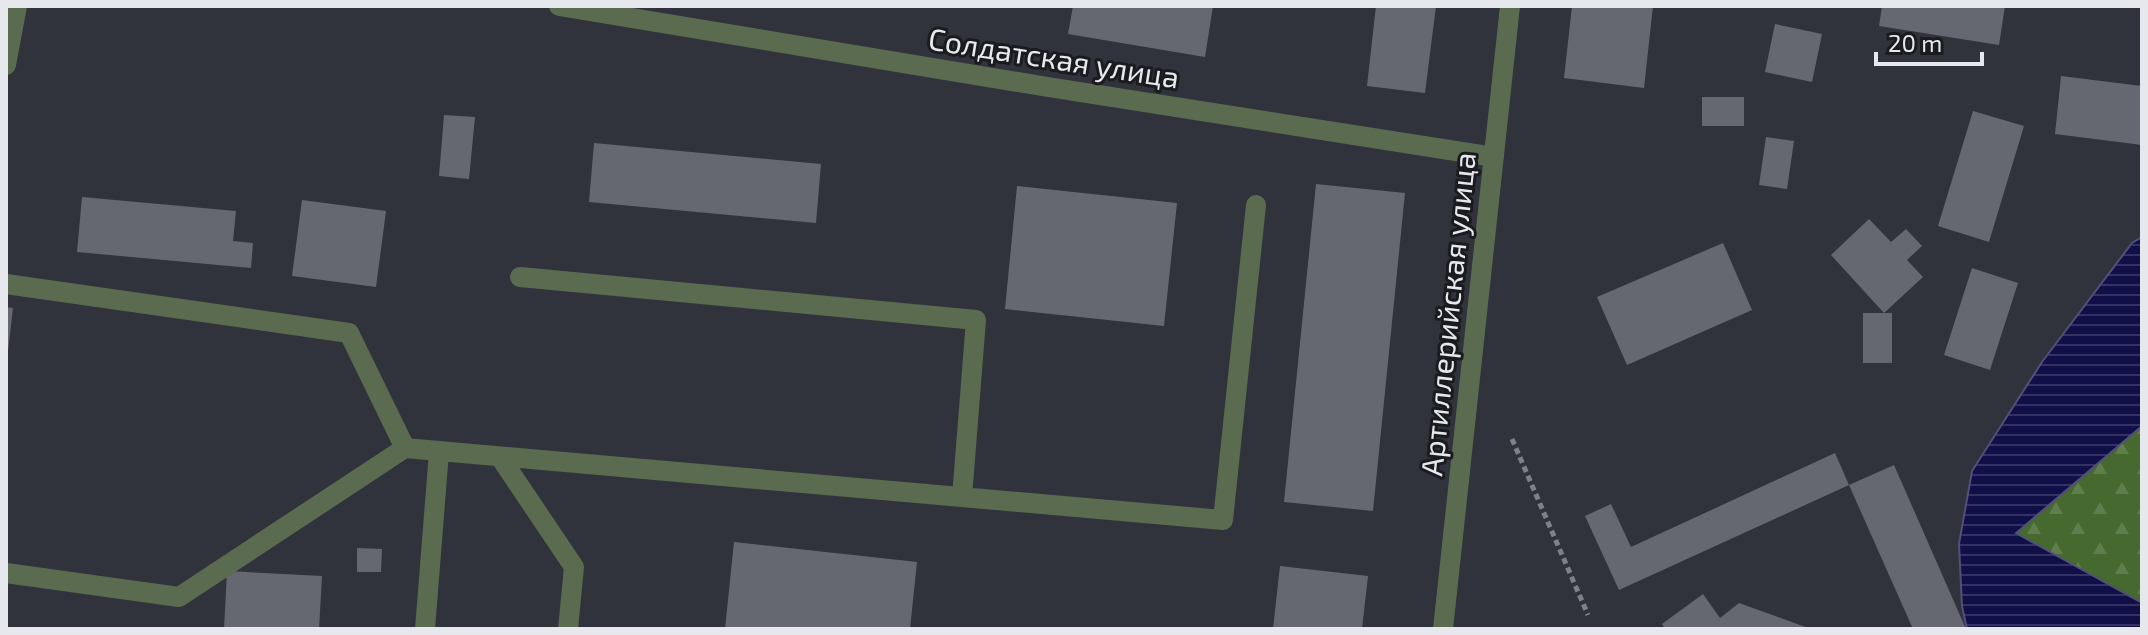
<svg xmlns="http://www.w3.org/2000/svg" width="2148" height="635" font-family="'Exo 2',sans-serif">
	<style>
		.forest { fill: url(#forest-firs) }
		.water { fill: url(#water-rules); stroke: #51507a; stroke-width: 2 }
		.building { fill: #666871 }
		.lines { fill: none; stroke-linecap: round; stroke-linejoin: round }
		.path { stroke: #7f8189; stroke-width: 5; stroke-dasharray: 6 4; stroke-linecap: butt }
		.minor { stroke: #5a6b50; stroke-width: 20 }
		.labels { text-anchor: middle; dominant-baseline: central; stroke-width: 6; stroke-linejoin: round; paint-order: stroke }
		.street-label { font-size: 30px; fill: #e6e8ed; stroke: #1a1b1f }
	</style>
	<defs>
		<pattern id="forest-firs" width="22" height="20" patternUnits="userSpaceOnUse" patternTransform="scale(2)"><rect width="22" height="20" fill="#45692e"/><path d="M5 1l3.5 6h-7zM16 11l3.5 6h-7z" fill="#607e4d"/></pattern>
		<pattern id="water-rules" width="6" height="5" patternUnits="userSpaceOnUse" patternTransform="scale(2)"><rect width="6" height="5" fill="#110f48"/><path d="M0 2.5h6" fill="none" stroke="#343263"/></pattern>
	</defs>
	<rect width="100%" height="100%" fill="#31333c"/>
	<!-- forest -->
	<path class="forest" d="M2142,426V603L2015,534Z"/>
	<!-- water -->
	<path class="water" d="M2142,237V426L2016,533L2142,603V629H1967L1962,606L1959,544L1972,471L2042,362L2132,243Z"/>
	<!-- building -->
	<path class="building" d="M1073,6H1213L1205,57L1068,34Z
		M1376,6H1436L1425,93L1367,86Z
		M1572,6H1653L1644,88L1564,78Z
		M1882,6H2005L1999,45L1879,26Z
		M1775,24L1822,34L1812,82L1765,72Z
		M2061,76L2142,86V145L2055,134Z
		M1702,97H1744V126H1702Z
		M1973,111L2024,126L1989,242L1938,226Z
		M444,115L475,117L469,179L439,176Z
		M1766,137L1794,141L1787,189L1759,185Z
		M594,143L821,164L816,223L589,202Z
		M1316,184L1405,193L1373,511L1284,502Z
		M1017,186L1177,203L1164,326L1005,309Z
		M82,197L236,211L233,241L253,243L251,268L77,252Z
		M302,200L386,211L376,287L292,276Z
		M1869,219L1891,242L1906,229L1922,246L1907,260L1923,277L1884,313L1831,255Z
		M1723,243L1752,310L1627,365L1597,297Z
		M1972,268L2018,283L1990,370L1944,355Z
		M6,307L13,308L8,351H6Z
		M1863,313H1892V363H1863Z
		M1835,453L1849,485L1619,590L1585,516L1611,504L1631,547Z
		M1894,465L1966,629H1913L1849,485Z
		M734,542L917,562L910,629H725Z
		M357,548L382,549L381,572H357Z
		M1280,566L1368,576L1362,629H1273Z
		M227,571L322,576L319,629H224Z
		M1703,594L1720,618L1739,603L1811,629H1665L1662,624Z"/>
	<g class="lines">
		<!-- path -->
		<path class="path" d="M1512,439L1588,615"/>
		<!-- minor -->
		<path class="minor" d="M559,6L1048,87L1494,157
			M6,65L17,6
			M520,277L976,320L962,497
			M6,284L349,333L405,448L1223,520L1256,205
			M500,457L574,567L568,629
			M6,573L179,597L405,448
			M425,629L439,452
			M1443,629L1510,6"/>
	</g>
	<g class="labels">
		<!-- street labels -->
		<g class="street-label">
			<text transform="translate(1054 57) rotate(9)">Солдатская улица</text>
			<text transform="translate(1447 314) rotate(-84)">Артиллерийская улица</text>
		</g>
	</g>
	<!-- border -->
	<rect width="2148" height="635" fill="none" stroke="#e6e8ed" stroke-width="16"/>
	<!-- scale -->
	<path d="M1876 52v12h106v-12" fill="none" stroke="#e6e8ed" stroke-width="4"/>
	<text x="1888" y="52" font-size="24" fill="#e6e8ed" stroke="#1a1b1f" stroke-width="6" paint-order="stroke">20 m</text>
</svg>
